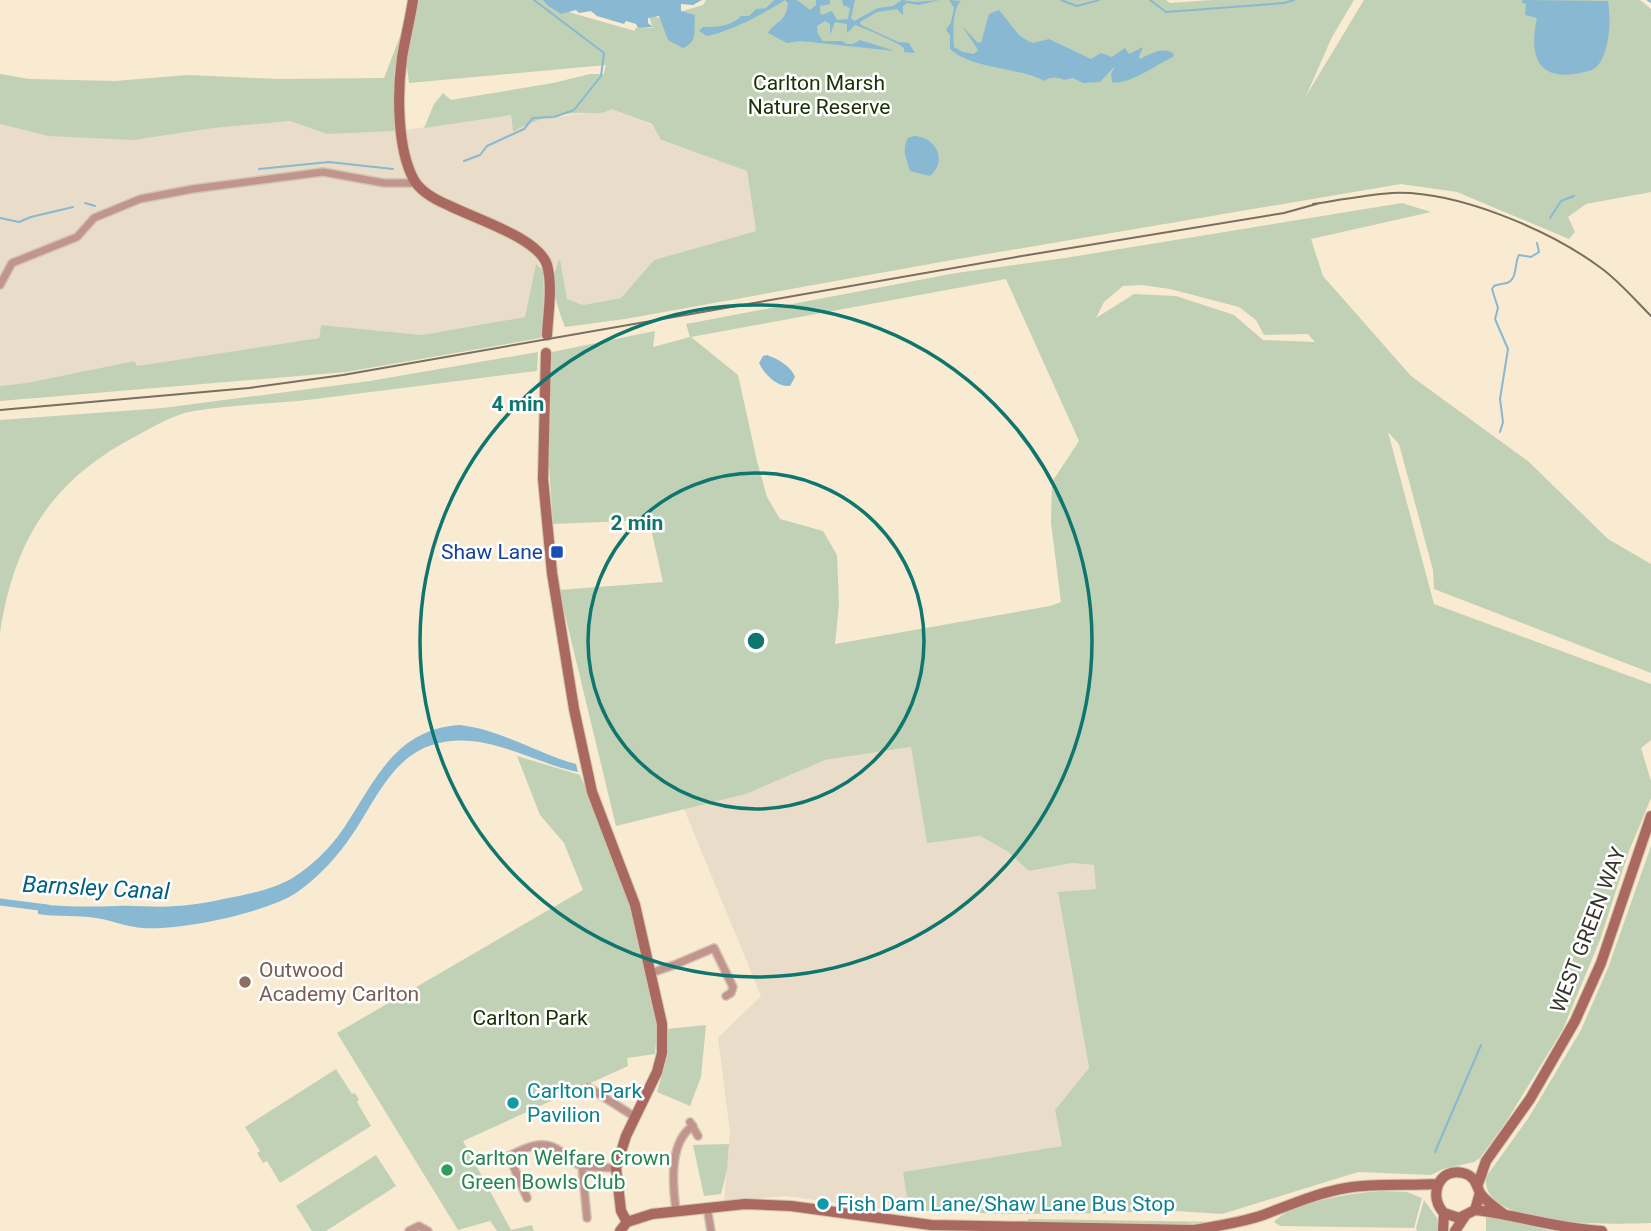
<svg xmlns="http://www.w3.org/2000/svg" width="1651" height="1231" font-family="Roboto,sans-serif">
	<style>
		.industrial { fill: #e9ddc9 }
		.green { fill: #c0d1b6; fill-rule: evenodd }
		.water { fill: #88b8d2 }
		.lines { fill: none; stroke-linecap: round; stroke-linejoin: round }
		.stream { stroke: #88b8d2; stroke-width: 2 }
		.canal { stroke: #88b8d2; stroke-width: 7 }
		.street-casing { stroke: #d2c5b0; stroke-width: 10 }
		.secondary-casing { stroke: #d2c5b0; stroke-width: 12 }
		.street { stroke: #c1948e; stroke-width: 7 }
		.secondary { stroke: #a96961; stroke-width: 10 }
		.rail { stroke: #786f61; stroke-width: 2 }
		.ring { fill: none; stroke: #0f766e; stroke-width: 3.5 }
		.transit-dot { fill: #1a4fb4; stroke: #fff; stroke-width: 2.5 }
		.education-dot { fill: #8d6e63; stroke: #fff; stroke-width: 2.5 }
		.culture-dot { fill: #0f9aa8; stroke: #fff; stroke-width: 2.5 }
		.leisure-dot { fill: #2e9e5b; stroke: #fff; stroke-width: 2.5 }
		.labels { text-anchor: middle; dominant-baseline: central; stroke-width: 5; stroke-linejoin: round; paint-order: stroke }
		.park-label { font-size: 21px; fill: #1a3104; stroke: #fff }
		.transit-label { font-size: 21px; fill: #164399; stroke: #fff; text-anchor: end }
		.street-label { font-size: 21px; fill: #38332a; stroke: #fff }
		.education-label { font-size: 21px; fill: #785e54; stroke: #fff; text-anchor: start }
		.culture-label { font-size: 21px; fill: #0d838f; stroke: #fff; text-anchor: start }
		.leisure-label { font-size: 21px; fill: #27864d; stroke: #fff; text-anchor: start }
		.water-label { font-size: 23px; font-style: italic; fill: #005f82; stroke: #fff }
		.centre { fill: #0f766e; stroke: #fff; stroke-width: 3.5 }
		.ring-label { font-size: 21px; text-anchor: middle; font-weight: bold; fill: #0f766e; stroke: #fff; stroke-width: 5; stroke-linejoin: round; paint-order: stroke }
	</style>
	<rect width="100%" height="100%" fill="#f9ead2"/>
	<!-- industrial -->
	<path class="industrial" d="M611,109L652,125L662,141L747,171L756,231L654,260L621,298L583,305L567,299L560,260L555,268L536,265L525,317L422,335L321,325L319,338L137,366L136,361L26,383L0,386V124L48,136L290,121L327,134L397,131L511,115L513,132L531,121Z
		M912,747L927,842L980,836L1007,851L1029,871L1072,863L1094,865L1097,889L1058,893L1089,1068L1055,1110L1062,1146L903,1172L909,1210L872,1208L786,1196L724,1201L730,1133L718,1038L761,996L684,809L746,794L825,760Z"/>
	<!-- green -->
	<path class="green" d="M416,0H553L565,11L635,31V28H653L648,14L659,18L703,5L706,0H1166L1170,3L1213,0H1354L1332,37L1306,96L1364,0H1640L1651,9V192L1586,204L1568,217L1575,232L1569,239L1457,192L1401,184L952,260L625,319L565,327C557,306 547,280 560,259L567,299L583,305L621,298L654,260L756,231L747,171L661,140L652,124L611,109C601,116 589,112 578,113C553,115 534,119 513,132L511,115L424,128L434,104L443,93L451,100L553,83L590,74H604L606,65L409,83L406,60Z
		M404,26L394,75L397,131L327,134L290,121L213,128L133,140L48,136L0,124V74L29,79L115,81L187,75L280,79L384,78Z
		M1402,203L1431,212L1311,239L1323,276L1411,376L1529,462L1608,539L1651,564V673L1434,589L1433,570L1399,444L1388,432L1434,604L1651,684V740L1641,748L1651,781V798L1629,851L1600,940L1563,1029L1506,1122L1480,1158L1474,1162L1443,1169L1431,1175L1358,1172L1222,1214L1160,1210L1115,1213L1004,1214L909,1210L903,1172L1062,1146L1055,1110L1089,1068L1058,892L1096,889L1094,865L1072,863L1029,871L1007,851L980,836L927,843L911,747L825,760L746,794L616,826L559,590L663,582L649,520L553,524L549,465L552,352L655,331L653,347L690,337L686,324L956,273L1065,258ZM1006,279L1079,441L1052,482L1051,523L1061,602L1050,606L835,644L839,604L837,555L823,531L780,519L767,497L757,461L738,375L691,337ZM1141,285L1170,289L1239,307L1256,320L1264,335L1308,334L1315,342L1263,340L1234,315L1176,296L1134,294L1096,318L1104,302L1123,286Z
		M536,264L543,270L544,296L541,338L346,372L0,401V386L26,383L135,361L137,366L319,338L321,325L422,335L525,317Z
		M538,352L537,371C463,380 389,390 316,399C275,404 234,404 194,411C174,414 153,427 136,436C52,480 14,540 0,633V420L163,408L370,381Z
		M517,756L580,775L586,789C617,868 665,967 655,1054L627,1058L628,1066L463,1141L511,1230L532,1225L534,1231H497L490,1221L458,1230L337,1033L583,890L564,843L540,815Z
		M1651,846V1223C1618,1224 1480,1230 1486,1177L1529,1117L1581,1030L1608,968Z
		M706,1025L701,1077L690,1106L657,1092L668,1054L667,1029Z
		M336,1069L352,1094L355,1093L359,1100L357,1102L371,1126L280,1183L267,1161L263,1163L257,1153L260,1151L245,1127Z
		M729,1144L727,1170L721,1194L704,1196L693,1145Z
		M376,1155L396,1186L326,1231H312L296,1206Z
		M1381,1191L1407,1192L1422,1198L1414,1228L1280,1226L1274,1222C1292,1201 1354,1193 1381,1191Z
		M1424,1200L1437,1218L1439,1231H1417L1416,1228Z
		M1486,1215L1552,1231H1486Z
		M1028,1219L1220,1222L1170,1225L1028,1222Z"/>
	<!-- water -->
	<path class="water" d="M543,0H702L693,5L681,4V11L695,15C693,28 699,42 683,48L668,40L659,16L648,18V23L653,27L638,28L636,24L626,21L624,24L597,16L591,11L579,13L576,10L561,14L547,5Z
		M774,0H797L810,10L816,5V0H830V4L820,6V13L822,15L832,11L837,20L848,19L850,8L843,5L842,0H855L851,18L854,21L878,8L893,6L902,0L915,2L940,0L919,5L907,3L903,6V15L897,9L877,12L860,22L861,25L898,42L909,43L915,53L904,52V48C901,44 862,27 855,25L847,33V24L835,22L830,35V24L825,21L817,26L818,34L823,41H842L846,44H853L860,40L895,51L801,41L787,43L768,33C776,20 786,23 788,3L785,0C761,15 734,30 707,36L699,31L703,27C716,27 731,27 741,16H749L756,9L766,8Z
		M949,0L961,1C952,8 953,35 954,47L963,52L974,54L978,50L962,26L977,42L981,43L989,14L999,10L1019,35L1028,41L1033,43L1049,39L1091,59L1101,53L1112,57L1125,48L1129,54L1143,47L1139,57L1140,59C1151,54 1162,46 1174,54L1173,57C1157,64 1128,86 1112,82L1111,74L1115,66L1100,82L1083,83L1073,78L1064,80C1059,77 1049,76 1045,81C1018,67 971,69 950,49V35L946,30L951,22L954,8Z
		M1523,0L1608,1C1611,20 1610,48 1599,64C1594,71 1587,71 1580,73C1536,82 1529,54 1537,18L1525,15L1526,4L1521,2Z
		M914,136C936,137 948,160 930,176L910,171C907,159 901,151 908,138Z
		M767,355C778,359 791,366 795,377L790,386C777,387 764,374 759,363L763,356Z
		M460,725C502,730 536,753 576,764L578,772C529,762 481,727 429,746C391,760 375,801 354,832C339,855 319,877 296,893C265,913 179,931 142,928C127,927 111,920 96,918C77,915 57,917 38,914V904C65,907 91,907 118,906C137,905 157,908 176,906C198,905 218,900 239,896C258,892 278,887 294,877C317,862 335,843 349,820C379,773 399,729 460,725Z"/>
	<g class="lines">
		<!-- stream -->
		<path class="stream" d="M1061,0L1077,6L1099,0
			M1150,0L1166,12L1284,3L1294,0
			M1648,0L1651,2
			M464,161L480,155L487,146L524,129L533,118L554,117L574,110L601,76L604,53L534,0
			M259,169L329,162L393,169
			M85,203L95,206
			M0,218L19,222L31,217L73,207
			M1550,218L1561,201L1574,196
			M1500,432L1503,422L1500,399L1508,349L1495,319L1498,308L1492,289L1494,286C1498,284 1502,284 1507,283C1518,279 1514,263 1519,255L1531,257L1539,252L1537,243
			M1435,1152L1481,1045"/>
		<!-- canal -->
		<path class="canal" d="M0,902L47,908"/>
		<defs>
			<path id="street" d="M0,285L12,263L77,237L94,218L140,199L193,189L323,172L384,183H415
				M651,973L674,965L714,948L733,987L731,993L726,996
				M588,1087L635,1117
				M690,1122L698,1136
				M582,1166L587,1218
				M527,1198L509,1156C525,1148 543,1138 560,1151C567,1157 574,1164 583,1166C593,1168 606,1167 616,1168
				M707,1207L711,1231
				M676,1211C673,1187 668,1142 693,1126
				M409,1231L419,1226L428,1231"/>
			<path id="secondary" d="M413,0C410,20 405,39 402,58C397,93 397,149 414,180C421,192 436,200 448,205C473,218 539,238 547,265C553,286 548,313 547,335
				M546,353L543,479L552,573L574,709L592,792L635,905L662,1024V1053L657,1072L626,1136L616,1168L621,1211L627,1222
				M1478,1184L1486,1161L1530,1099L1575,1021L1601,963L1651,816
				M1480,1193L1475,1210L1459,1218L1444,1213C1428,1197 1438,1167 1463,1173C1475,1176 1476,1184 1480,1193C1485,1201 1497,1209 1505,1215
				M1475,1210C1518,1215 1558,1229 1602,1231
				M627,1222L652,1214L745,1204L791,1206L931,1225L1193,1230C1217,1226 1240,1223 1263,1215C1290,1205 1317,1193 1346,1188C1377,1183 1407,1186 1438,1184
				M620,1231L627,1222
				M1443,1231L1444,1213
				M1455,1231L1465,1216"/>
		</defs>
		<!-- street casing -->
		<use href="#street" class="street-casing"/>
		<!-- secondary casing -->
		<use href="#secondary" class="secondary-casing"/>
		<!-- street -->
		<use href="#street" class="street"/>
		<!-- secondary -->
		<use href="#secondary" class="secondary"/>
		<!-- rail -->
		<path class="rail" d="M1313,204C1339,200 1366,195 1392,193C1456,190 1550,230 1601,268C1619,281 1635,300 1651,316
			M0,410L249,388L343,375L1028,255L1284,213L1320,203"/>
	</g>
	<!-- distance rings -->
	<g class="ring">
		<circle cx="756" cy="641" r="168"/>
		<circle cx="756" cy="641" r="336"/>
	</g>
	<!-- markers -->
	<rect class="transit-dot" x="550" y="545" width="14" height="14" rx="3.5"/>
	<circle class="education-dot" cx="245" cy="982" r="7"/>
	<g class="culture-dot">
		<circle cx="513" cy="1103" r="7"/>
		<circle cx="823" cy="1204" r="7"/>
	</g>
	<circle class="leisure-dot" cx="447" cy="1170" r="7"/>
	<g class="labels">
		<!-- park labels -->
		<g class="park-label">
			<text x="819" y="83">Carlton Marsh<tspan x="819" dy="24">Nature Reserve</tspan></text>
			<text x="530" y="1018">Carlton Park</text>
		</g>
		<!-- transit labels -->
		<g class="transit-label">
			<text x="543" y="552">Shaw Lane</text>
		</g>
		<!-- street labels -->
		<g class="street-label">
			<text transform="translate(1588 930) rotate(-69)">WEST GREEN WAY</text>
		</g>
		<!-- education labels -->
		<g class="education-label">
			<text x="259" y="970">Outwood<tspan x="259" dy="24">Academy Carlton</tspan></text>
		</g>
		<!-- culture labels -->
		<g class="culture-label">
			<text x="527" y="1091">Carlton Park<tspan x="527" dy="24">Pavilion</tspan></text>
			<text x="837" y="1204">Fish Dam Lane/Shaw Lane Bus Stop</text>
		</g>
		<!-- leisure labels -->
		<g class="leisure-label">
			<text x="461" y="1158">Carlton Welfare Crown<tspan x="461" dy="24">Green Bowls Club</tspan></text>
		</g>
		<!-- water labels -->
		<g class="water-label">
			<text transform="translate(96 888) rotate(3)">Barnsley Canal</text>
		</g>
	</g>
	<circle cx="756" cy="641" r="10" class="centre"/>
	<g class="ring-label">
		<text x="518" y="411">4 min</text>
		<text x="637" y="530">2 min</text>
	</g>
</svg>
